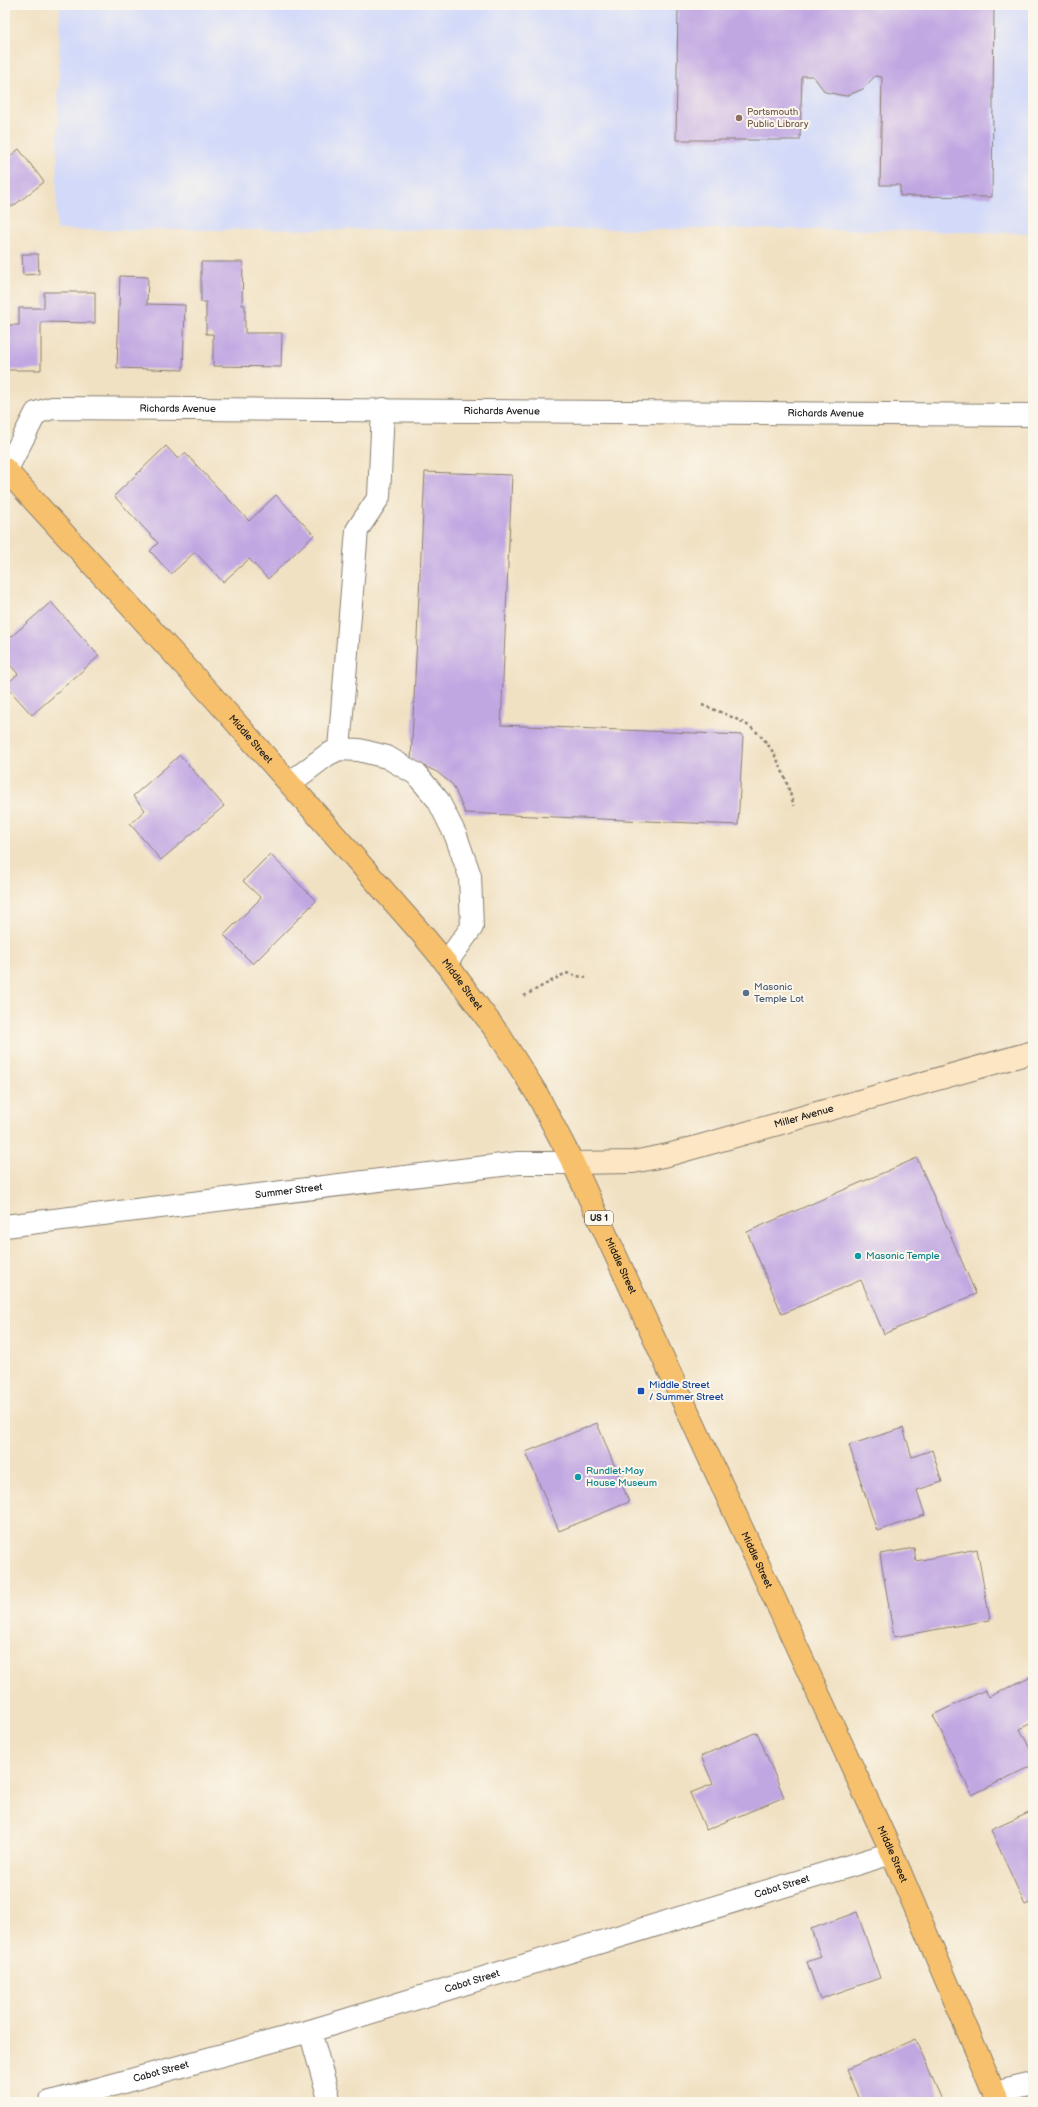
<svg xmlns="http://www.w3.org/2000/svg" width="1038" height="2107" font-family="'Balsamiq Sans',sans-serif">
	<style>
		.built { fill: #d2d9f9 }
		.building { fill: #c1a7e2 }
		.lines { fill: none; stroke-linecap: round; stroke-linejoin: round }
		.lane-casing { stroke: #867e70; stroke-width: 24 }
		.street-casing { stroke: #867e70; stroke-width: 24 }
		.secondary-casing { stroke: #867e70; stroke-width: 24 }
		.primary-casing { stroke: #867e70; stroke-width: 24 }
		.path { stroke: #867e70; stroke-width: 2.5; stroke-dasharray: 3 3; stroke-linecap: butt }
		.lane { stroke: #fff; stroke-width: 22 }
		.street { stroke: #fff; stroke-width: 22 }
		.secondary { stroke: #fce6c4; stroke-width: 22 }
		.primary { stroke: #f7c06c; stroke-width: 22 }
		.education-dot { fill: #8d6e63; stroke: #fbf7ec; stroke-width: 1.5 }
		.service-dot { fill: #5c6f8a; stroke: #fbf7ec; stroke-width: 1.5 }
		.culture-dot { fill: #0f9aa8; stroke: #fbf7ec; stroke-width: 1.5 }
		.transit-dot { fill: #1a4fb4; stroke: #fbf7ec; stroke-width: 1.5 }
		.labels { text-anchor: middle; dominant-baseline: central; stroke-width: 4; stroke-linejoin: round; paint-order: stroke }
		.shield { fill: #fbf7ec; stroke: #5f5e5a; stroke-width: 1 }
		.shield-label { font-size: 9px; font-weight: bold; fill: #1c1c1c }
		.education-label { font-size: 10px; fill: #785e54; stroke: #fbf7ec; text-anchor: start }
		.street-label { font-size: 10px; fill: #1c1c1c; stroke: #fbf7ec }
		.service-label { font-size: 10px; fill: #4e5e75; stroke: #fbf7ec; text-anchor: start }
		.culture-label { font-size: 10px; fill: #0d838f; stroke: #fbf7ec; text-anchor: start }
		.transit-label { font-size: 10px; fill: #164399; stroke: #fbf7ec; text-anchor: start }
	</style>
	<rect width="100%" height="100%" fill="#fbf7ec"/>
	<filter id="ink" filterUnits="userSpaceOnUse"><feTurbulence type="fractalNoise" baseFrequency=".025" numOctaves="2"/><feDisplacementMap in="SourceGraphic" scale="8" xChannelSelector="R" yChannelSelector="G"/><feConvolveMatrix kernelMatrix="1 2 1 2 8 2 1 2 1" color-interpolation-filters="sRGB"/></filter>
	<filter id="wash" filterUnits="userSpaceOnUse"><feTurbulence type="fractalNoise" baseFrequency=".012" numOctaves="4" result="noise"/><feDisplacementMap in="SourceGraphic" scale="16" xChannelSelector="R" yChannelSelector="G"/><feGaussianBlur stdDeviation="0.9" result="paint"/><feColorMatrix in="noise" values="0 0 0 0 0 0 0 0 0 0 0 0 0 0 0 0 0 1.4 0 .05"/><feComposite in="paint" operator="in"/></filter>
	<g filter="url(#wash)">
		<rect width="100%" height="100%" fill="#f1e1c3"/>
		<!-- built -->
		<path class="built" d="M60,5H1033V233L803,229L56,230Z"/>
		<g id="blocks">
			<!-- building -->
			<path class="building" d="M678,5H1008L994,7L992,197L900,196V185H880L882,77L875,76L863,89L846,96L825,92L813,76H802L800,140H676Z
				M19,149L44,182L12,207L5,198V160Z
				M22,254H38L39,274L23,275Z
				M201,262H243L242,305H245V333H282L281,367L213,366V334H206V302H201Z
				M120,276L148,277L147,304L185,305L183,370L117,368Z
				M44,292H95V323L41,322V370H5V325H19V308H44Z
				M166,446L178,459L185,453L249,521L276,495L314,535L268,579L249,559L223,582L195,552L171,574L150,551L158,543L114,496Z
				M425,472L512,475L501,725L743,735L738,825L465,813L453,785L437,772L411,760Z
				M51,602L99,656L32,715L5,685L18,674L5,659V642Z
				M180,755L224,806L161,860L130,824L145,810L133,796Z
				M270,854L316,901L253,964L224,935L261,898L243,881Z
				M917,1158L976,1294L884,1334L861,1280L782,1314L747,1232Z
				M597,1423L629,1502L559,1531L526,1452Z
				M903,1428L912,1457L932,1450L942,1482L917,1490L925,1515L877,1531L849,1445Z
				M914,1548L916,1561L977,1549L990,1620L894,1637L880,1554Z
				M1033,1675V1722L1020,1729L1033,1755V1765L972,1795L933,1715L985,1690L989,1697Z
				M757,1732L784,1797L706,1830L690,1793L713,1784L701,1756Z
				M1033,1811V1902L1025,1905L991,1830Z
				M857,1912L880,1978L820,1999L807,1962L821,1957L811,1929Z
				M915,2039L943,2102H861L847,2069Z"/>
		</g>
	</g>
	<g filter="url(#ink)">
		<use href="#blocks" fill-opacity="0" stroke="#867e70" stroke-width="1"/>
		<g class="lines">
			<defs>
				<path id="lane" d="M339,749L357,530L379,497L383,409
					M290,783L327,755L339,749L359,750L387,757L416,774L438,800L456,836L470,876L472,927L446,963"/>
				<g id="street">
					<path id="s1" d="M5,473L36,413L52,408L1033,415"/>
					<path id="s2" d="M5,1226L518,1163H573"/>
					<path d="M310,2031L330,2102"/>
					<path d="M994,2093L1033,2084"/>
					<path id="s3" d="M50,2102L310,2031L892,1853"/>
				</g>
				<g id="secondary">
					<path id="s4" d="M573,1163L633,1162L668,1155L1033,1052"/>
				</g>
				<g id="primary">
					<path id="s5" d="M5,469L216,700L421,933L446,963L500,1036L537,1094L573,1163L892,1853L998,2102"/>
				</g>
			</defs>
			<!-- lane casing -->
			<use href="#lane" class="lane-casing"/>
			<!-- street casing -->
			<use href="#street" class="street-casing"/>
			<!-- secondary casing -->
			<use href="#secondary" class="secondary-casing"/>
			<!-- primary casing -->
			<use href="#primary" class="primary-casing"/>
			<!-- path -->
			<path class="path" d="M702,705C715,710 729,715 742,722C774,739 784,773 794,806
				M524,996L566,973L586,978"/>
			<!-- lane -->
			<use href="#lane" class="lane"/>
			<!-- street -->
			<use href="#street" class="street"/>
			<!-- secondary -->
			<use href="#secondary" class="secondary"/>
			<!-- primary -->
			<use href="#primary" class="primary"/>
		</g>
	</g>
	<!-- markers -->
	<circle class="education-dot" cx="739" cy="118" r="4"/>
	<circle class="service-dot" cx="746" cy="993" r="4"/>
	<g class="culture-dot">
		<circle cx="858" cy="1256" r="4"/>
		<circle cx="578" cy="1477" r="4"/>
	</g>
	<rect class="transit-dot" x="637" y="1387" width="8" height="8" rx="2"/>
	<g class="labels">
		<!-- shield labels -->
		<rect class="shield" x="585" y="1211" width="28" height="14" rx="3"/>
		<g class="shield-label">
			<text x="599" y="1218">US 1</text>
		</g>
		<!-- education labels -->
		<g class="education-label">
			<text x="747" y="112">Portsmouth<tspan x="747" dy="12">Public Library</tspan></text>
		</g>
		<!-- street labels -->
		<g class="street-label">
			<text stroke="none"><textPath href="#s1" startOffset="210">Richards Avenue</textPath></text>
			<text stroke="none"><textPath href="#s1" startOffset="534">Richards Avenue</textPath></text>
			<text stroke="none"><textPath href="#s1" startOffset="858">Richards Avenue</textPath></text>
			<text stroke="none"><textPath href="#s5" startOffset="365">Middle Street</textPath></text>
			<text stroke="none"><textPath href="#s5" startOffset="689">Middle Street</textPath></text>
			<text stroke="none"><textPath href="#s4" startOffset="237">Miller Avenue</textPath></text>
			<text stroke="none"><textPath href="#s2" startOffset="286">Summer Street</textPath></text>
			<text stroke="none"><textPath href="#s5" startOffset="1013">Middle Street</textPath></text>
			<text stroke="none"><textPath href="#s5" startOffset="1337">Middle Street</textPath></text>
			<text stroke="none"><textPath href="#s5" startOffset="1661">Middle Street</textPath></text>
			<text stroke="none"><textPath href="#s3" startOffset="763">Cabot Street</textPath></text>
			<text stroke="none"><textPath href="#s3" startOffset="439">Cabot Street</textPath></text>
			<text stroke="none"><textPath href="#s3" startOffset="115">Cabot Street</textPath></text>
		</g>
		<!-- service labels -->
		<g class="service-label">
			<text x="754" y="987">Masonic<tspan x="754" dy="12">Temple Lot</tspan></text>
		</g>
		<!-- culture labels -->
		<g class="culture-label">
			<text x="866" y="1256">Masonic Temple</text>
			<text x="586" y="1471">Rundlet-May<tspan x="586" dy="12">House Museum</tspan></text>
		</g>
		<!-- transit labels -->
		<g class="transit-label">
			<text x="649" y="1385">Middle Street<tspan x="649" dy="12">/ Summer Street</tspan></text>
		</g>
	</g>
	<!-- margin -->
	<rect width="1038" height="2107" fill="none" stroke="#fbf7ec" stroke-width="20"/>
</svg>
